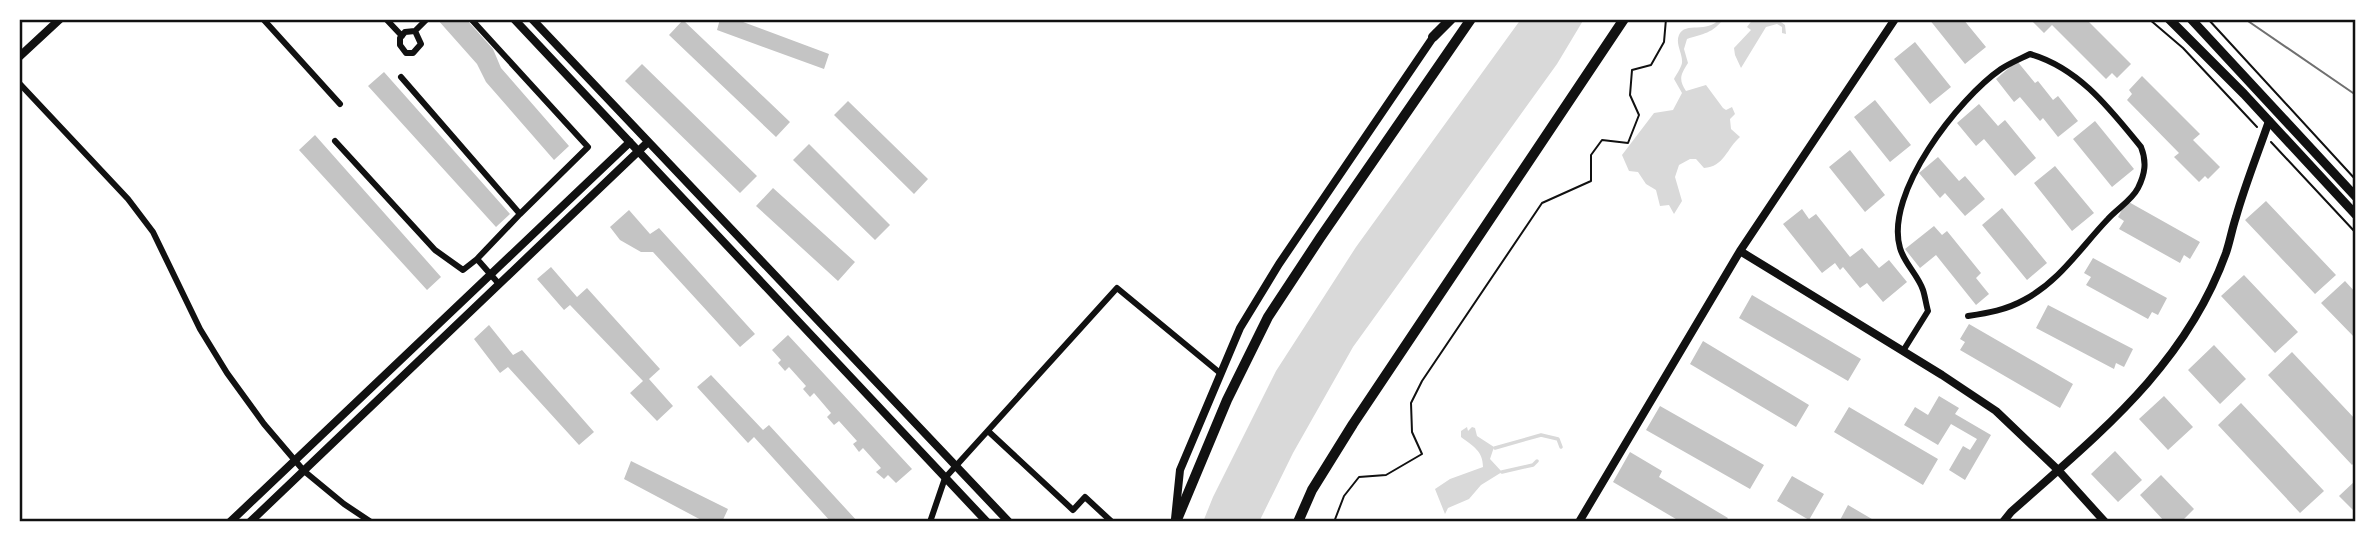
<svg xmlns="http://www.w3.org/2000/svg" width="2375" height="541" font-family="Commissioner,sans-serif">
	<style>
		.water { fill: #d9d9d9 }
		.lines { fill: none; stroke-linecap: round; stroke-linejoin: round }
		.stream { stroke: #d9d9d9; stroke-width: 3.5 }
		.building { fill: #c4c4c4 }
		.path { stroke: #111; stroke-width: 2 }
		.minor { stroke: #111; stroke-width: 6 }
		.tertiary { stroke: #111; stroke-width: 8 }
		.secondary { stroke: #111; stroke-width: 9 }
		.trunk { stroke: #111; stroke-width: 10 }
		.tram { stroke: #707070; stroke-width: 2 }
		.neatline { fill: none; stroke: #111; stroke-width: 2.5 }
	</style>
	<rect width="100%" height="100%" fill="#fff"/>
	<!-- water -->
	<path class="water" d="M1521,19H1584L1557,64L1353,347L1293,453L1259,522H1203L1213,497L1276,371L1356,247Z
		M1719,19H1723C1714,33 1702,34 1687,39L1684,49L1688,63C1681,74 1678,79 1686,91L1706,85L1723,108L1726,110L1732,107L1735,114L1730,119L1731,129L1740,137C1727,148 1724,167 1704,168L1696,159H1690L1679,165L1675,177L1682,201L1674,214L1669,205L1660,206L1656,190L1646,184L1638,172L1629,171L1622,155L1654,113L1673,110L1682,93L1674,79C1676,75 1681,68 1682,63C1683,54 1675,44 1679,35C1685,21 1708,34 1719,19Z
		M1753,19H1777L1785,25L1786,34L1782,33V27L1777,24L1766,27L1741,68L1735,55L1734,48L1751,30L1747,27Z
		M1467,427L1468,431L1472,427L1475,428L1477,436L1494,447L1490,459L1502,472L1481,485L1469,499L1448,508L1445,514L1435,489L1450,479L1483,467C1483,451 1473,446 1461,437V431Z"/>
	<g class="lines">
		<!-- stream -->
		<path class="stream" d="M1495,448L1541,435L1558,439L1561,447
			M1502,472L1533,465L1537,461"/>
	</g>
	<!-- building -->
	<path class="building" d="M437,19H466L493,49L501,68L569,146L554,160L486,82L477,64Z
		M720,19H735L829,54L824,69L717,30Z
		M1929,19H1963L1986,47L1965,64Z
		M2030,19H2086L2131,64L2117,78L2112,73L2106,79L2052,25L2044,33Z
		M683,20L790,122L776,137L669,35Z
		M1915,42L1951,87L1930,104L1894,59Z
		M2017,61L2035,83L2038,81L2053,100L2058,96L2078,121L2058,137L2043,118L2040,121L2020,97L2014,102L1996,79Z
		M642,64L757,176L740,193L625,81Z
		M384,72L510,214L496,227L368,86Z
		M2142,76L2200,134L2193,140L2220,167L2208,179L2205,176L2199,182L2174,157L2179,153L2127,100L2132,94L2129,90Z
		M1875,100L1911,145L1890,162L1854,117Z
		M848,101L928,179L914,194L834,115Z
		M1979,104L1998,126L2005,120L2036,158L2015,176L1984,139L1976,146L1957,123Z
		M2095,121L2134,169L2112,187L2073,139Z
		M315,135L441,277L427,290L299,150Z
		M809,144L890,225L875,240L793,160Z
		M1850,150L1885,195L1865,212L1829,167Z
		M1938,157L1959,181L1965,176L1985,199L1965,216L1945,193L1940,198L1919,173Z
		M2055,166L2094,213L2072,231L2034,183Z
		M773,188L855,262L838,281L756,206Z
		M2127,201L2200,242L2190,259L2184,255L2180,263L2119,229L2124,221L2118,217Z
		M2266,201L2336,275L2315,294L2245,220Z
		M2002,208L2047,263L2027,280L1982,225Z
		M1802,209L1809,219L1816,214L1850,257L1862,248L1879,268L1889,260L1907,282L1883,302L1867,283L1860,288L1843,267L1840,270L1835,263L1822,273L1783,224Z
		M629,210L650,234L659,228L755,334L740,347L653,252H641L620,240L610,227Z
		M1934,226L1942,235L1947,231L1981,273L1976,278L1989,294L1976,305L1936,255L1920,268L1905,249Z
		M2093,258L2167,298L2158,315L2152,312L2148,319L2086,285L2091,277L2084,273Z
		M551,267L577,297L587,288L660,369L649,379L673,406L657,421L630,393L643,381L570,305L564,310L537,279Z
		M2244,275L2298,332L2275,353L2221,296Z
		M2345,281L2356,293V339L2321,303Z
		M1752,295L1861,359L1848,381L1739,318Z
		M2048,305L2133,349L2124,367L2116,363L2114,369L2036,328Z
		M1969,324L2073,384L2060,408L1960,350L1965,342L1960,339Z
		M489,325L513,355L522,350L594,432L579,445L508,367L500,373L474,339Z
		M788,335L912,469L896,483L888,475L884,479L876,472L881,468L863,448L859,452L853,444L857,441L839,421L834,425L827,417L831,413L814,393L810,397L803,389L806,386L789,367L785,371L778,363L781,360L772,350Z
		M1703,341L1809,405L1796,427L1690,364Z
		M2214,345L2246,379L2220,404L2188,370Z
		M2292,352L2356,420V461L2352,465L2268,375Z
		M711,375L763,430L769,425L858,522H831L754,437L748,443L697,387Z
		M1939,396L1959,408L1955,414L1991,435L1965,480L1949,470L1963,446L1970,450L1977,439L1951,424L1938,445L1904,425L1915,407L1928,415Z
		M2164,396L2193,427L2168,450L2139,419Z
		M2241,403L2324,491L2300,513L2218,425Z
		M1660,406L1764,465L1750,489L1646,430Z
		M1849,407L1938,459L1923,485L1834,432Z
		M2115,451L2142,480L2118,502L2091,474Z
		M1630,452L1662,471L1659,477L1728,518L1725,522H1681L1613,482Z
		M631,461L728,509L722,522H705L624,479Z
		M2161,475L2194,509L2181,522H2165L2140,495Z
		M1792,476L1824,494L1809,520L1777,501Z
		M2356,480V513L2339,496Z
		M1848,505L1877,522H1839Z"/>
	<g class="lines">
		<!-- path -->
		<path class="path" d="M2149,19L2183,48L2257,127
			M2208,19L2356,180
			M2271,142L2356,233
			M1334,522L1344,496L1359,477L1386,475L1422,454L1412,432L1411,403L1422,381L1542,203L1591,181V155L1602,140L1628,143L1639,115L1630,95L1632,70L1651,65L1664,42L1666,19"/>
		<!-- minor -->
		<path class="minor" d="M263,19L340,104
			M386,19L402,36
			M471,19L588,147L520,214
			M415,31L421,44L413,53H406L400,45V38L405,32L415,31L427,19
			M19,83L128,199L153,232L200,329L227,373L264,424L304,471L344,504L371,522
			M335,141L435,250L463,270L477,259L520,214L401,77
			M477,259L499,284
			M1903,351L1928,311C1926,304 1925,296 1923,290C1918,275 1904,263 1900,248C1884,193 1959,98 2001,69C2010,63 2020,59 2030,54C2079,68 2110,109 2141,147C2147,162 2145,174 2138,188C2132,200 2117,209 2108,219C2081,247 2060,281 2024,300C2006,310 1988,313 1968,316
			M988,431L1073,510L1085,497L1112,522
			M930,522L945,478L1117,288L1220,373"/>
		<!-- tertiary -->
		<path class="tertiary" d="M514,19L987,522
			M532,19L1009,522
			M19,57L60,19
			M1740,251L1942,375L1996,411L2058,470L2105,522
			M1175,519L1180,470L1240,328L1279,264L1436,33
			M230,522L630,142
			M250,522L648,142
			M1579,522L1740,251L1895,19
			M2003,522L2011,512C2097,435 2185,367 2226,253C2230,241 2232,229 2236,217C2245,185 2258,153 2269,121"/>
		<!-- secondary -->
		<path class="secondary" d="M2169,19L2244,94L2356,215
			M2191,19L2356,197"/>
		<!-- trunk -->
		<path class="trunk" d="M1433,37L1451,19
			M1176,522L1227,400L1268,317L1320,238L1471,19
			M1298,522L1312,490L1353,424L1624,19"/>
		<!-- tram -->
		<path class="tram" d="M2245,19L2356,95"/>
	</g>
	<!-- border -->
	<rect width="2375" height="541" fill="none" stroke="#ffffff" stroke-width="42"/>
	<rect x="21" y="21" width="2333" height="499" class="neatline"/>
</svg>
